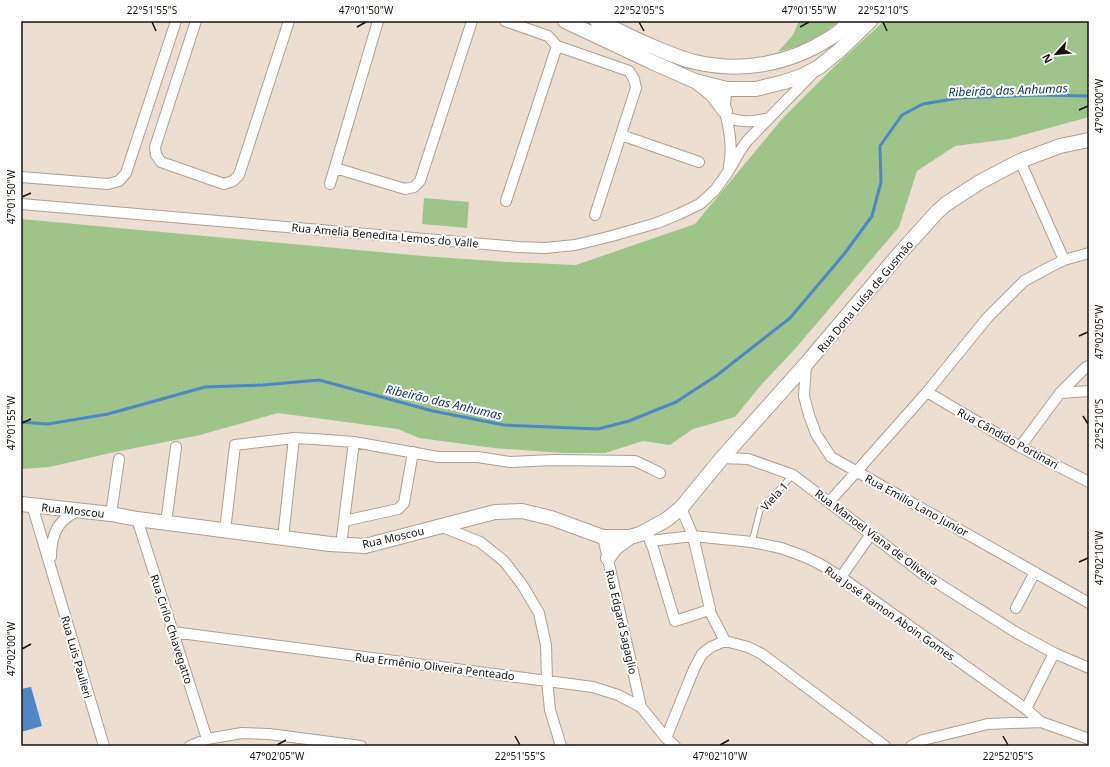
<svg xmlns="http://www.w3.org/2000/svg" width="1110" height="767" font-family="'Noto Sans',sans-serif">
	<style>
		.green { fill: #9ec489 }
		.water { fill: #4e86c8 }
		.lines { fill: none; stroke-linecap: round; stroke-linejoin: round }
		.stream { stroke: #4e86c8; stroke-width: 3 }
		.lane-casing { stroke: #ada093; stroke-width: 7 }
		.street-casing { stroke: #ada093; stroke-width: 12 }
		.secondary-casing { stroke: #ada093; stroke-width: 16 }
		.lane { stroke: #fff; stroke-width: 5 }
		.street { stroke: #fff; stroke-width: 10 }
		.secondary { stroke: #fff; stroke-width: 14 }
		.ticks { fill: none; stroke: #17120e; stroke-width: 1.5 }
		.labels { text-anchor: middle; dominant-baseline: central; stroke-width: 4; stroke-linejoin: round; paint-order: stroke }
		.street-label { font-size: 11px; fill: #17120e; stroke: #fff }
		.water-label { font-size: 12px; font-style: italic; fill: #0a335e; stroke: #fff }
		.neatline { fill: none; stroke: #17120e; stroke-width: 1.5 }
		.ticks-label { font-size: 10px; text-anchor: middle; fill: #17120e }
	</style>
	<rect width="100%" height="100%" fill="#ecded1"/>
	<!-- green -->
	<path class="green" d="M799,21H839L828,30L802,45L778,52L793,35Z
		M884,21H1089V117L1009,139L955,146L917,171L899,227L794,350L761,385L735,417L693,429L670,445L643,441L605,453H563L494,448L419,438L398,429L278,413L200,435L115,452L49,467L21,469V219L423,256L507,262L576,265L695,224L782,119L835,66Z
		M424,198L469,202L467,228L422,224Z"/>
	<!-- water -->
	<path class="water" d="M31,687L42,726L21,732V689Z"/>
	<g class="lines">
		<!-- stream -->
		<path class="stream" d="M21,422L48,424L108,414L205,387L263,385L319,380L433,411L504,425L598,429L629,421L676,402L716,376L790,318L845,253L872,216L881,182L880,146L902,115L923,104L959,98L1035,95L1089,96"/>
		<defs>
			<path id="lane" d="M752,542L760,510L793,475"/>
			<path id="street" d="M196,21L155,147L156,155L161,162L224,184L233,181L239,175L289,21
				M505,21L548,36L557,46L629,71L634,79L636,88L595,215
				M727,89C722,108 728,119 730,138C731,147 731,157 729,166
				M726,117C743,123 752,122 769,118
				M621,135L699,162
				M1020,161L1064,260
				M335,168L405,189L414,187L420,181L472,21
				M21,177L108,184L119,181L126,173L176,21
				M330,184L378,21
				M506,201L557,46
				M21,204L518,247L545,248L575,245L612,236L657,223L679,214L700,204L715,190L728,172L740,151L747,141L812,74
				M806,364L804,396L809,415L816,434L831,457L1089,603
				M927,392L1020,447L1089,482
				M1060,393L1089,391
				M1020,447L1060,393L1086,367L1089,366
				M722,458L748,459L793,475L923,574L1017,633L1054,653L1089,668
				M829,502L857,471L927,392L988,317L1024,281L1048,268L1064,260L1089,253
				M32,505L104,746
				M681,508L693,536L710,609L709,610L725,641
				M111,514L119,459
				M137,519L207,739
				M344,521L398,509L404,503L413,452
				M166,523L176,447
				M440,526L480,542L504,561L523,586L539,613L546,645L547,680L550,710L561,746
				M225,531L235,445L294,438L314,439L354,442L438,457H478L510,462L554,460L635,461L650,468L660,473
				M648,536L653,548L675,621L709,610
				M603,537L641,707
				M283,538L294,438
				M650,541L693,536L752,542L781,548L803,556L818,563L841,577L1026,709L1041,722
				M341,545L354,442
				M51,557C51,543 54,528 65,519C69,515 74,513 79,510
				M841,577L871,534
				M1016,608L1035,572
				M173,632L593,687L618,695L641,707L666,738L675,746
				M1026,709L1054,653
				M666,738L694,669L702,654L711,647L725,641L748,647L762,654L885,746
				M190,746L207,739L242,733L269,734L361,746
				M911,746L923,740L988,724L1041,722L1089,739"/>
			<path id="secondary" d="M565,21L652,62L695,81L727,89H756L784,82L802,76L819,67L841,49L870,21
				M597,21C613,28 629,36 644,43C661,50 678,58 695,62C742,73 790,64 830,38C838,34 844,27 851,21
				M698,83L712,94L725,111
				M21,504L111,514L137,519L330,544L365,546L495,512L522,511L551,518L603,537H630L640,534L666,520L681,508L722,458L806,364L900,253L937,212L946,204L980,182L1020,161L1060,146L1089,140
				M608,558L615,548L630,537"/>
		</defs>
		<!-- lane casing -->
		<use href="#lane" class="lane-casing"/>
		<!-- street casing -->
		<use href="#street" class="street-casing"/>
		<!-- secondary casing -->
		<use href="#secondary" class="secondary-casing"/>
		<!-- lane -->
		<use href="#lane" class="lane"/>
		<!-- street -->
		<use href="#street" class="street"/>
		<!-- secondary -->
		<use href="#secondary" class="secondary"/>
	</g>
	<!-- ticks -->
	<path class="ticks" d="M152,22L156,31M639,22L644,31M883,22L887,31M357,27L366,22M800,27L809,22M1079,110L1088,106M22,197L31,193M1079,336L1088,332M1083,416L1088,424M22,423L31,419M1079,562L1088,558M22,649L31,644M515,736L520,745M1003,736L1008,745M277,745L286,740M720,745L729,740"/>
	<g class="labels">
		<!-- street labels -->
		<g class="street-label">
			<text transform="translate(385 235) rotate(5)">Rua Amelia Benedita Lemos do Valle</text>
			<text transform="translate(865 296) rotate(-50)">Rua Dona Luísa de Gusmão</text>
			<text transform="translate(1008 438) rotate(29)">Rua Cândido Portinari</text>
			<text transform="translate(774 496) rotate(-48)">Viela 1</text>
			<text transform="translate(917 505) rotate(29)">Rua Emilio Lano Junior</text>
			<text transform="translate(73 510) rotate(6)">Rua Moscou</text>
			<text transform="translate(393 537) rotate(-13)">Rua Moscou</text>
			<text transform="translate(877 537) rotate(37)">Rua Manoel Viana de Oliveira</text>
			<text transform="translate(890 613) rotate(35)">Rua José Ramon Aboin Gomes</text>
			<text transform="translate(622 622) rotate(77)">Rua Edgard Sagaglio</text>
			<text transform="translate(172 629) rotate(72)">Rua Cirilo Chiavegatto</text>
			<text transform="translate(77 657) rotate(74)">Rua Luis Paulieri</text>
			<text transform="translate(435 666) rotate(7)">Rua Ermênio Oliveira Penteado</text>
		</g>
		<!-- water labels -->
		<g class="water-label">
			<text transform="translate(1008 90) rotate(-2)">Ribeirão das Anhumas</text>
			<text transform="translate(444 402) rotate(13)">Ribeirão das Anhumas</text>
		</g>
	</g>
	<!-- border -->
	<rect width="1110" height="767" fill="none" stroke="#ffffff" stroke-width="44"/>
	<!-- north arrow -->
	<g transform="translate(1056 54) rotate(243)" stroke="#ffffff" stroke-width="3" paint-order="stroke">
	<path d="M0-3L7 15L0 10L-7 15Z" fill="#17120e"/>
	<text y="-6" font-size="11" font-weight="bold" text-anchor="middle" fill="#17120e">N</text>
	</g>
	<rect x="22" y="22" width="1066" height="723" class="neatline"/>
	<g class="ticks-label">
		<text x="152" y="14">22°51'55"S</text>
		<text x="366" y="14">47°01'50"W</text>
		<text x="639" y="14">22°52'05"S</text>
		<text x="809" y="14">47°01'55"W</text>
		<text x="883" y="14">22°52'10"S</text>
		<text transform="translate(1099 106) rotate(-90)" y="4">47°02'00"W</text>
		<text transform="translate(11 197) rotate(-90)" y="4">47°01'50"W</text>
		<text transform="translate(1099 332) rotate(-90)" y="4">47°02'05"W</text>
		<text transform="translate(11 423) rotate(-90)" y="4">47°01'55"W</text>
		<text transform="translate(1099 424) rotate(-90)" y="4">22°52'10"S</text>
		<text transform="translate(1099 558) rotate(-90)" y="4">47°02'10"W</text>
		<text transform="translate(11 649) rotate(-90)" y="4">47°02'00"W</text>
		<text x="277" y="760">47°02'05"W</text>
		<text x="520" y="760">22°51'55"S</text>
		<text x="720" y="760">47°02'10"W</text>
		<text x="1008" y="760">22°52'05"S</text>
	</g>
</svg>
